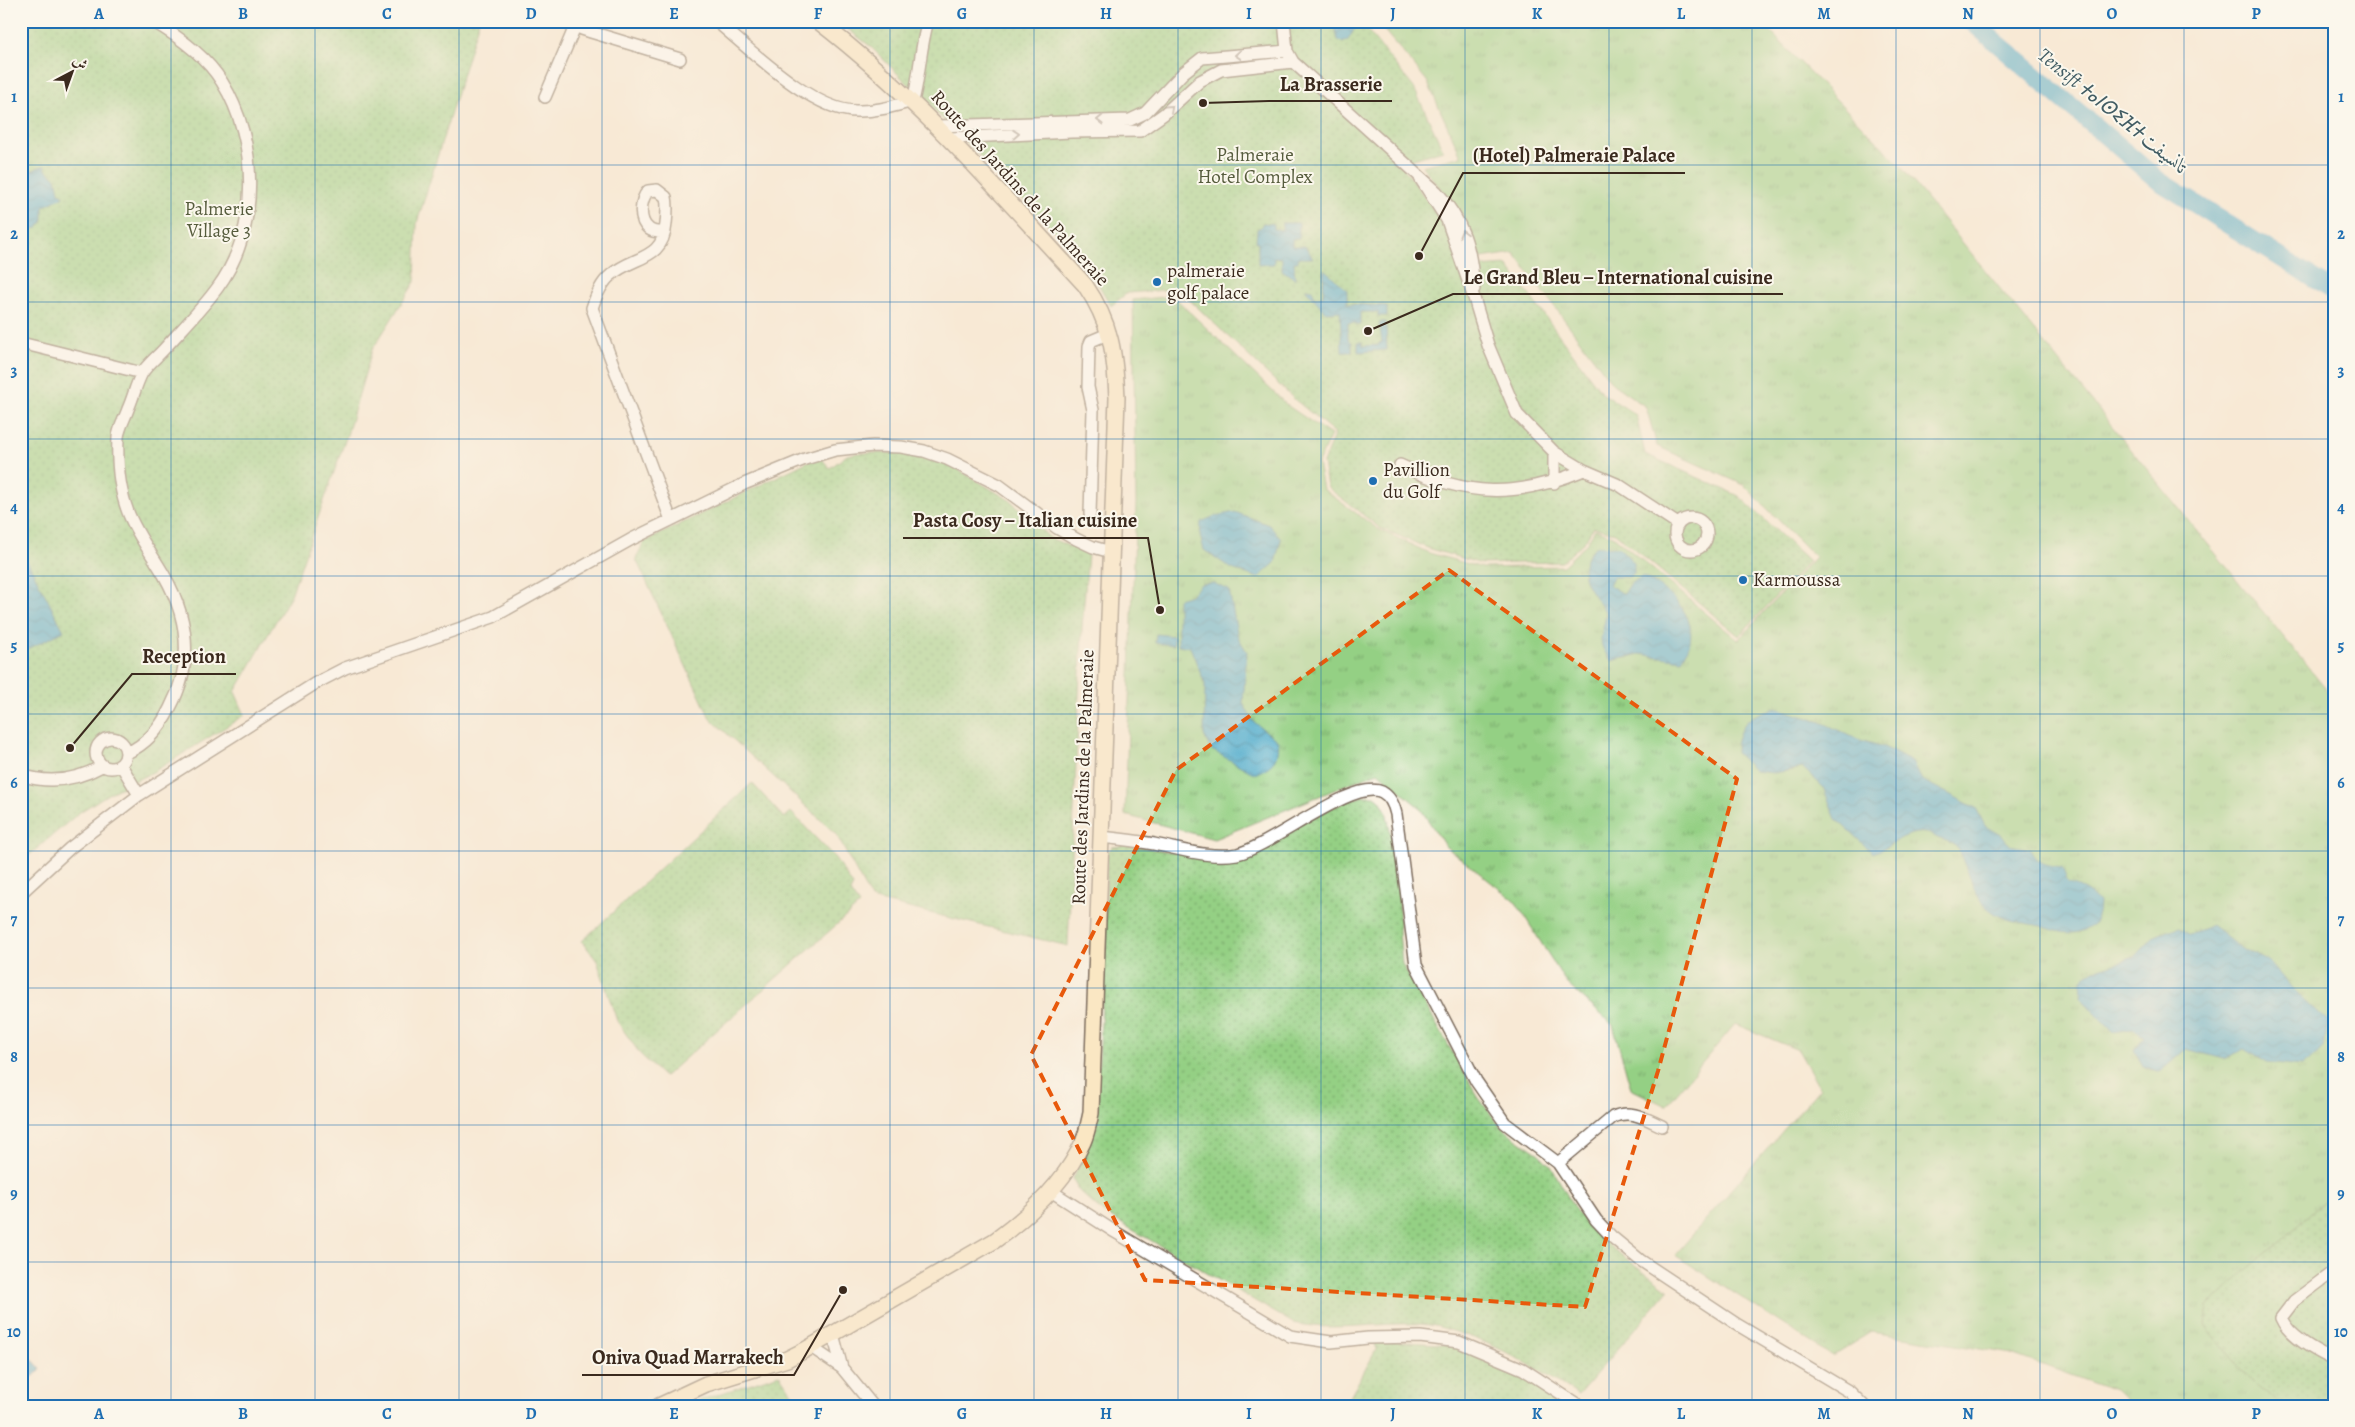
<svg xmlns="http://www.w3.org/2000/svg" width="2355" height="1427" font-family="Alegreya,Amiri,'Noto Sans Tifinagh',serif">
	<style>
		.grass { fill: url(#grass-tufts); stroke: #687d51 }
		.garden { fill: url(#garden-dots); stroke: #687d51 }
		.water { fill: url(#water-waves); stroke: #446a75 }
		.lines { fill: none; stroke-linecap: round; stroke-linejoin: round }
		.river { stroke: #4daacc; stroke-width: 19 }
		.street-casing { stroke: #7d6d5e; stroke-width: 14 }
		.secondary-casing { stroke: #7d6d5e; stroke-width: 18 }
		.street { stroke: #fff; stroke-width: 11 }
		.secondary { stroke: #fae7c3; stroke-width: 15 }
		.oneway { stroke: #a79f9a }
		.marked { fill: none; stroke: #e8590c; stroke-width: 4; stroke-dasharray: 10 6; stroke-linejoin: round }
		.grid { fill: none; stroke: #1f6fb2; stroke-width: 1; stroke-opacity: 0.55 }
		.poi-dot { fill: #1f6fb2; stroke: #fbf7ec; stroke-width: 2 }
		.labels { text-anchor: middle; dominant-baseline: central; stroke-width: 4; stroke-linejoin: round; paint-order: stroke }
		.park-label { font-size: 19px; fill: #565c3d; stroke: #fbf7ec }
		.street-label { font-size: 19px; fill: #3b2a1e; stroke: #fbf7ec }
		.poi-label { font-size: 19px; fill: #3b2a1e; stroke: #fbf7ec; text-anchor: start }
		.water-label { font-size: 20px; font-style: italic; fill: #425d64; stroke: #fbf7ec }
		.leader { fill: none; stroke: #3b2a1e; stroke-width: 2 }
		.callout-dot { fill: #3b2a1e; stroke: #fbf7ec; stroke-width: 2 }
		.callout-label { font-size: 20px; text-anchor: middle; font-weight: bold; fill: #3b2a1e; stroke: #fbf7ec; stroke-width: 4; stroke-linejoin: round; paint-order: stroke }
		.neatline { fill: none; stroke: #1f6fb2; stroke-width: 2 }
		.grid-label { font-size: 16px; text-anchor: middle; font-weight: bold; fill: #1f6fb2 }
	</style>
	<defs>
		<pattern id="grass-tufts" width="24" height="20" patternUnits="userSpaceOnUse" patternTransform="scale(1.25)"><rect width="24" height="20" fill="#94d084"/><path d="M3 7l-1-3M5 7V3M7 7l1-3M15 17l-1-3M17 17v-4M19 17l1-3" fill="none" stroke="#7aa96b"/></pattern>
		<pattern id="garden-dots" width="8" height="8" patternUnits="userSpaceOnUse" patternTransform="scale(1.25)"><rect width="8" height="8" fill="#94d084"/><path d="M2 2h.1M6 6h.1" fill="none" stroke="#7aa96b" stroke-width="1.8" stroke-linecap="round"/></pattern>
		<pattern id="water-waves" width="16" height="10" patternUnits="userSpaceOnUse" patternTransform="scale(1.25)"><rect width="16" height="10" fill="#4daacc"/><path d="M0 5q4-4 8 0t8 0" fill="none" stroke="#418ba5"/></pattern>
	</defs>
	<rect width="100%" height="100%" fill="#fbf7ec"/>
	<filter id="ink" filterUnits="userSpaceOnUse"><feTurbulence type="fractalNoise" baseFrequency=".02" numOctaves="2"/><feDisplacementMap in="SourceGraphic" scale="10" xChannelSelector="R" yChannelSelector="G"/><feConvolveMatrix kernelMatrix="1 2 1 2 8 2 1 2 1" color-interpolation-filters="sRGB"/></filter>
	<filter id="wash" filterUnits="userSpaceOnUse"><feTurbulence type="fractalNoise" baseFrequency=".0096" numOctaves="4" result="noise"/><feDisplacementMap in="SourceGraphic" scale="20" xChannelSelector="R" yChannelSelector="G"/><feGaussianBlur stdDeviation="1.12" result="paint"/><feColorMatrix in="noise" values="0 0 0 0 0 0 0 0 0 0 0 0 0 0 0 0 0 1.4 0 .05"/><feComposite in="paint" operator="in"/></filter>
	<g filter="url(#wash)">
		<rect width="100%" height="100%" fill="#f8e9d5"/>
		<!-- grass -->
		<path class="grass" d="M1376,21H1760L1897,162L2334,699V1406H2131L2115,1391L2012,1354L1871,1332L1832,1356L1675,1255L1820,1088L1798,1050L1735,1024L1666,1106L1631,1089L1613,1025L1567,984L1515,901L1445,846L1420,808L1378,772L1214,839L1125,815L1136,502L1133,300L1173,296L1288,406L1331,435L1318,463L1323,489L1378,529L1429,553L1483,568L1563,566L1587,543L1595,529L1613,536L1738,640L1815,557L1744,485L1657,446L1646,407L1613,384L1514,253L1475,259L1464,217L1422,166L1461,156L1427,81Z"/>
		<!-- garden -->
		<path class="garden" d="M21,21H479L417,223L415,282L372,350L347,435L291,595L235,692L245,715L155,771L108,794L80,812L21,862Z
			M837,21H1360L1414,88L1443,150L1400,163L1445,226L1462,268L1507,265L1602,393L1636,415L1645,454L1739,496L1809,561L1739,636L1615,533L1593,527L1585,541L1562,562L1482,564L1430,549L1380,528L1327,487L1323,463L1335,433L1293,398L1178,289L1127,293L1111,306L1086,263L870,46Z
			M858,453H904L954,467L1011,501L1050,538L1088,554L1082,627L1068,946L871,899L836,834L710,718L636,559L644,542L819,456L830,468L847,455Z
			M752,783L784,818L791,812L835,858L853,886L850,892L859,905L664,1077L640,1054L617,1021L597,961L582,941Z
			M1363,796H1375L1380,800L1386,811L1400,880L1399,932L1402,964L1478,1097L1496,1121L1510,1134L1539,1154L1551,1166L1576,1211L1612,1248L1669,1290L1578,1395C1539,1370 1500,1345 1456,1332C1448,1330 1439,1326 1430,1325C1385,1320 1338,1333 1293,1323L1102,1212L1078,1190L1073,1178C1096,1130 1098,1077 1101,1025C1104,968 1105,910 1107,853L1112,847L1127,845L1220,860L1345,802Z
			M2334,1191V1406H2282L2249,1379L2205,1325L2208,1307L2243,1273L2299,1225Z
			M1375,1340L1453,1345L1542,1386L1570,1406H1345L1376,1350Z
			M779,1374L801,1406H683Z"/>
		<!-- water -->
		<path class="water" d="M1330,21H1353L1355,28L1348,40L1343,43L1338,40L1335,29Z
			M42,166H45L46,170L56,178L59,192L64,196L43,207V220L38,228C32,229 27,231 21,226V171L29,172Z
			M1263,223L1274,224V229L1282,230V223H1299V239H1292V246H1305L1313,258H1298V262H1294L1295,279L1282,270V258L1274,257V264L1258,265V242H1256L1257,229L1260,228Z
			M1324,269L1347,290V304L1387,306V316H1378V312H1360V325H1356V323H1348V338L1352,343V352H1342L1340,311L1326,312L1305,289L1312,290L1315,297L1323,296Z
			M1379,322H1386L1387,350L1358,352V342H1362L1363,346L1379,345V343L1382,342Z
			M1235,512L1269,525L1281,539L1275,563L1258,578L1232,569L1204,550L1200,536L1201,522L1215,516Z
			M1596,546L1619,547L1634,563V573L1629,577H1613L1609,585L1624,594L1631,583L1643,576C1674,594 1707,622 1682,660L1639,654L1612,661C1594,642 1603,636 1606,613C1591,590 1569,571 1596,546Z
			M21,549L64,631L28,649L21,636Z
			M1213,583L1229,590L1238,637L1247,652L1243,703L1253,721L1278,741C1277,762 1274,765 1255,774L1210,749L1204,735L1205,684L1190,647L1178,645V599L1191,595L1201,584Z
			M1156,634L1174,636V645L1155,643Z
			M1776,708L1821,722L1857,739L1884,747L1912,762L1922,780L1976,808L1985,826L2002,836L2010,845L2030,849C2036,864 2046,865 2062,867L2068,883C2081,888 2090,891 2099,902C2099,918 2094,929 2078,932C2064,935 2054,930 2041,926C2024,922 2005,922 1990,910C1967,892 1969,857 1954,845C1950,842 1944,840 1940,839C1935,837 1930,833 1926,833C1906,830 1890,847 1873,853L1836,819L1823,787L1803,768L1774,773L1755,771L1736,753C1736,725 1750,714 1776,708Z
			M2211,925L2236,945L2269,962L2292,988L2328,1021L2324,1048L2302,1066L2267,1062L2245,1048L2224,1059L2186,1049L2160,1072L2143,1066L2134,1050L2144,1037L2134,1029L2113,1032L2081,998L2082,979L2099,968L2135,957L2155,936L2178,927L2190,935Z
			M21,1352L28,1355L41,1369L33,1377L21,1364Z"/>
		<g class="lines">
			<!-- river -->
			<path class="river" d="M1971,21L2159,181L2334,291"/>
		</g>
	</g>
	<g filter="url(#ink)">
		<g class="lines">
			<defs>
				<path id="street" d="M577,21L582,29L591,32L680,59
					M716,21C750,49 812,111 856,111C875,112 894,106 913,101C920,75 920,47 928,21
					M1284,21L1287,51L1293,62L1436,191C1464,222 1471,248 1474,289
					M545,97L577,22
					M938,126L1130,120L1145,113L1183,73L1202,58L1287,51
					M950,138L1071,132L1140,131L1164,114L1200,81L1221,70L1293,62
					M1420,178L1447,220L1474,298L1488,345L1517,414L1554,452L1584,470L1619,485L1678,524
					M665,232C660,232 654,233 649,229C638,221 640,200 648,191L657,190L666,197C668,206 667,215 666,224C663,261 634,255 611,275C601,283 596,296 592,308L671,520
					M21,343L142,373
					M1554,452V483
					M1400,465C1467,497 1515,499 1584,470
					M1090,514L1093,410L1088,387L1089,346L1091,341L1110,333
					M1675 534a16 16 0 1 1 32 0a16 16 0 1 1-32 0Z
					M96 753a15 15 0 1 1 30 0a15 15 0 1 1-30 0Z
					M127,753C146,744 161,727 170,708C194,663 189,619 164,575C152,554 137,535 128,512C119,489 117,462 118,437C119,428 125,418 128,409C133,398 136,384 142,373C148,364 158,356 165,348C183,328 202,309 218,287C260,230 259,141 222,82C206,56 178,36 152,21
					M121,765L139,795
					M21,775C49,784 77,780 102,766
					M1101,837C1119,839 1136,841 1154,844C1180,849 1211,859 1237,854C1272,846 1353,778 1382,792C1391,797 1394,805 1396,814L1416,965L1476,1081L1505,1123L1558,1163L1596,1220L1612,1237L1640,1260L1738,1325L1850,1392L1864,1406
					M21,893L70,848L139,795L316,683L345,668L493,617L632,539L744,484L805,459L835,450L873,446L901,447L924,451L947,459L999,485L1057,528L1076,539L1093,547L1111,552
					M1558,1163L1613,1117C1631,1109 1646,1119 1662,1126
					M1051,1191L1115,1232L1290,1336L1331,1342L1368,1338L1420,1337L1459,1342L1523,1369L1580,1406
					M2334,1271L2294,1301L2281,1318C2289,1337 2316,1351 2334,1360
					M833,1334L842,1368
					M811,1347L842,1368L873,1406"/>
				<path id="secondary" d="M659,1406L706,1384L787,1359L805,1350L994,1241C1030,1215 1065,1183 1083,1142C1087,1133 1089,1122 1091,1113L1117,398C1115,353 1111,323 1085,285C1000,193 918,98 818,21"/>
			</defs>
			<!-- street casing -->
			<use href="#street" class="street-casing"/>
			<!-- secondary casing -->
			<use href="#secondary" class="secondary-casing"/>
			<!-- street -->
			<use href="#street" class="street"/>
			<!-- secondary -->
			<use href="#secondary" class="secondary"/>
		</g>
		<!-- one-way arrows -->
		<defs><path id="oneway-chevron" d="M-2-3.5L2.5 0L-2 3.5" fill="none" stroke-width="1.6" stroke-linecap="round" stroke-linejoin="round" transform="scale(1.25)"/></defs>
		<g class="oneway">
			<use href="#oneway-chevron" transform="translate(1238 55) rotate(175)"/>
			<use href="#oneway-chevron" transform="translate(1170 108) rotate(-42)"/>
			<use href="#oneway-chevron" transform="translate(1100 120) rotate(179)"/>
			<use href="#oneway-chevron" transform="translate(1016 134) rotate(-4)"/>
			<use href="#oneway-chevron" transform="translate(1463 233) rotate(-106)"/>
		</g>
	</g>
	<!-- marked area -->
	<path d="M0 0H2355V1427H0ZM1449,570L1737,779L1658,1071L1585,1307L1145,1280L1031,1055L1176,770Z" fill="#f8e9d5" fill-opacity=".55" fill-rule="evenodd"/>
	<path class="marked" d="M1449,570L1737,779L1658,1071L1585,1307L1145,1280L1031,1055L1176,770Z"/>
	<!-- grid -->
	<path class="grid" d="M171,21V1406M315,21V1406M459,21V1406M602,21V1406M746,21V1406M890,21V1406M1034,21V1406M1178,21V1406M1321,21V1406M1465,21V1406M1609,21V1406M1752,21V1406M1896,21V1406M2040,21V1406M2184,21V1406M21,165H2334M21,302H2334M21,439H2334M21,576H2334M21,714H2334M21,851H2334M21,988H2334M21,1125H2334M21,1262H2334"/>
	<!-- markers -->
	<g class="poi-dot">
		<circle cx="1157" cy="282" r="5"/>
		<circle cx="1373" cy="481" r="5"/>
		<circle cx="1743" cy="580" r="5"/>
	</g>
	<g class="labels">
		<!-- park labels -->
		<g class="park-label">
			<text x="1255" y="155">Palmeraie<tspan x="1255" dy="22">Hotel Complex</tspan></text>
			<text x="219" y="209">Palmerie<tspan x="219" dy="22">Village 3</tspan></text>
		</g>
		<!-- street labels -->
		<g class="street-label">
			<text transform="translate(1020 188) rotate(48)">Route des Jardins de la Palmeraie</text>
			<text transform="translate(1083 777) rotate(-88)">Route des Jardins de la Palmeraie</text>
		</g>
		<!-- poi labels -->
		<g class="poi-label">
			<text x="1167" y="271">palmeraie<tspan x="1167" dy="22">golf palace</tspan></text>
			<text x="1383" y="470">Pavillion<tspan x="1383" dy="22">du Golf</tspan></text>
			<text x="1753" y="580">Karmoussa</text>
		</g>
		<!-- water labels -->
		<g class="water-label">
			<text transform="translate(2113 111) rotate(39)">Tensift ⵜⴰⵏⵙⵉⴼⵜ تانسيفت</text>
		</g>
	</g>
	<!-- callouts -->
	<path class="leader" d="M1203 103L1269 101H1392M1419 256L1463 173H1685M1368 331L1453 294H1783M1160 610L1148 538H903M70 748L132 674H236M843 1290L794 1375H582"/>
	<g class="callout-dot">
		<circle cx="1203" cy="103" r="5"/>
		<circle cx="1419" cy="256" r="5"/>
		<circle cx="1368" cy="331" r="5"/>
		<circle cx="1160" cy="610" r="5"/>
		<circle cx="70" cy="748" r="5"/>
		<circle cx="843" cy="1290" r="5"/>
	</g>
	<g class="callout-label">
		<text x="1331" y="91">La Brasserie</text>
		<text x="1574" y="162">(Hotel) Palmeraie Palace</text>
		<text x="1618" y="284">Le Grand Bleu – International cuisine</text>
		<text x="1025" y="527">Pasta Cosy – Italian cuisine</text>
		<text x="184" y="663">Reception</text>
		<text x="688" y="1364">Oniva Quad Marrakech</text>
	</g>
	<!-- margin -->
	<rect width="2355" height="1427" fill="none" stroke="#fbf7ec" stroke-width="55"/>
	<!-- north arrow -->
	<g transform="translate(72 72) rotate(41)" stroke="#fbf7ec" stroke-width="4" paint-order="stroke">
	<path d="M0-4L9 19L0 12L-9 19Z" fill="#3b2a1e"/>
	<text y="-8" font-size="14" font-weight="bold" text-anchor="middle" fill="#3b2a1e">ش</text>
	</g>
	<rect x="28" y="28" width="2300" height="1372" class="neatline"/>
	<g class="grid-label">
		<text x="99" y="19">A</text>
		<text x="243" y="19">B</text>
		<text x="387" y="19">C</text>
		<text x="531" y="19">D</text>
		<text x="674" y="19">E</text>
		<text x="818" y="19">F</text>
		<text x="962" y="19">G</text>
		<text x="1106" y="19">H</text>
		<text x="1249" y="19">I</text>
		<text x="1393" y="19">J</text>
		<text x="1537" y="19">K</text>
		<text x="1681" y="19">L</text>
		<text x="1824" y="19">M</text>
		<text x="1968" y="19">N</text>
		<text x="2112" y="19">O</text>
		<text x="2256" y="19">P</text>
		<text x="14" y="102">1</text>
		<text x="2341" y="102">1</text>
		<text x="14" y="239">2</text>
		<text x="2341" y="239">2</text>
		<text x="14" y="376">3</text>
		<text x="2341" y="376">3</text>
		<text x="14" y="513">4</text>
		<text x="2341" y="513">4</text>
		<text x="14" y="651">5</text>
		<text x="2341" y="651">5</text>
		<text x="14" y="788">6</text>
		<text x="2341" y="788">6</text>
		<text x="14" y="925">7</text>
		<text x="2341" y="925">7</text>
		<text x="14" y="1062">8</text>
		<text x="2341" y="1062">8</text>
		<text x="14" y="1199">9</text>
		<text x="2341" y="1199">9</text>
		<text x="14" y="1337">10</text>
		<text x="2341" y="1337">10</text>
		<text x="99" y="1419">A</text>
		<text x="243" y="1419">B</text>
		<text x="387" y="1419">C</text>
		<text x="531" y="1419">D</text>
		<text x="674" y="1419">E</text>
		<text x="818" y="1419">F</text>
		<text x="962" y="1419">G</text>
		<text x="1106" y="1419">H</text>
		<text x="1249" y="1419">I</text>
		<text x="1393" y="1419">J</text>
		<text x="1537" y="1419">K</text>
		<text x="1681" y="1419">L</text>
		<text x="1824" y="1419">M</text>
		<text x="1968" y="1419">N</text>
		<text x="2112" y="1419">O</text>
		<text x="2256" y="1419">P</text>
	</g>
</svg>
